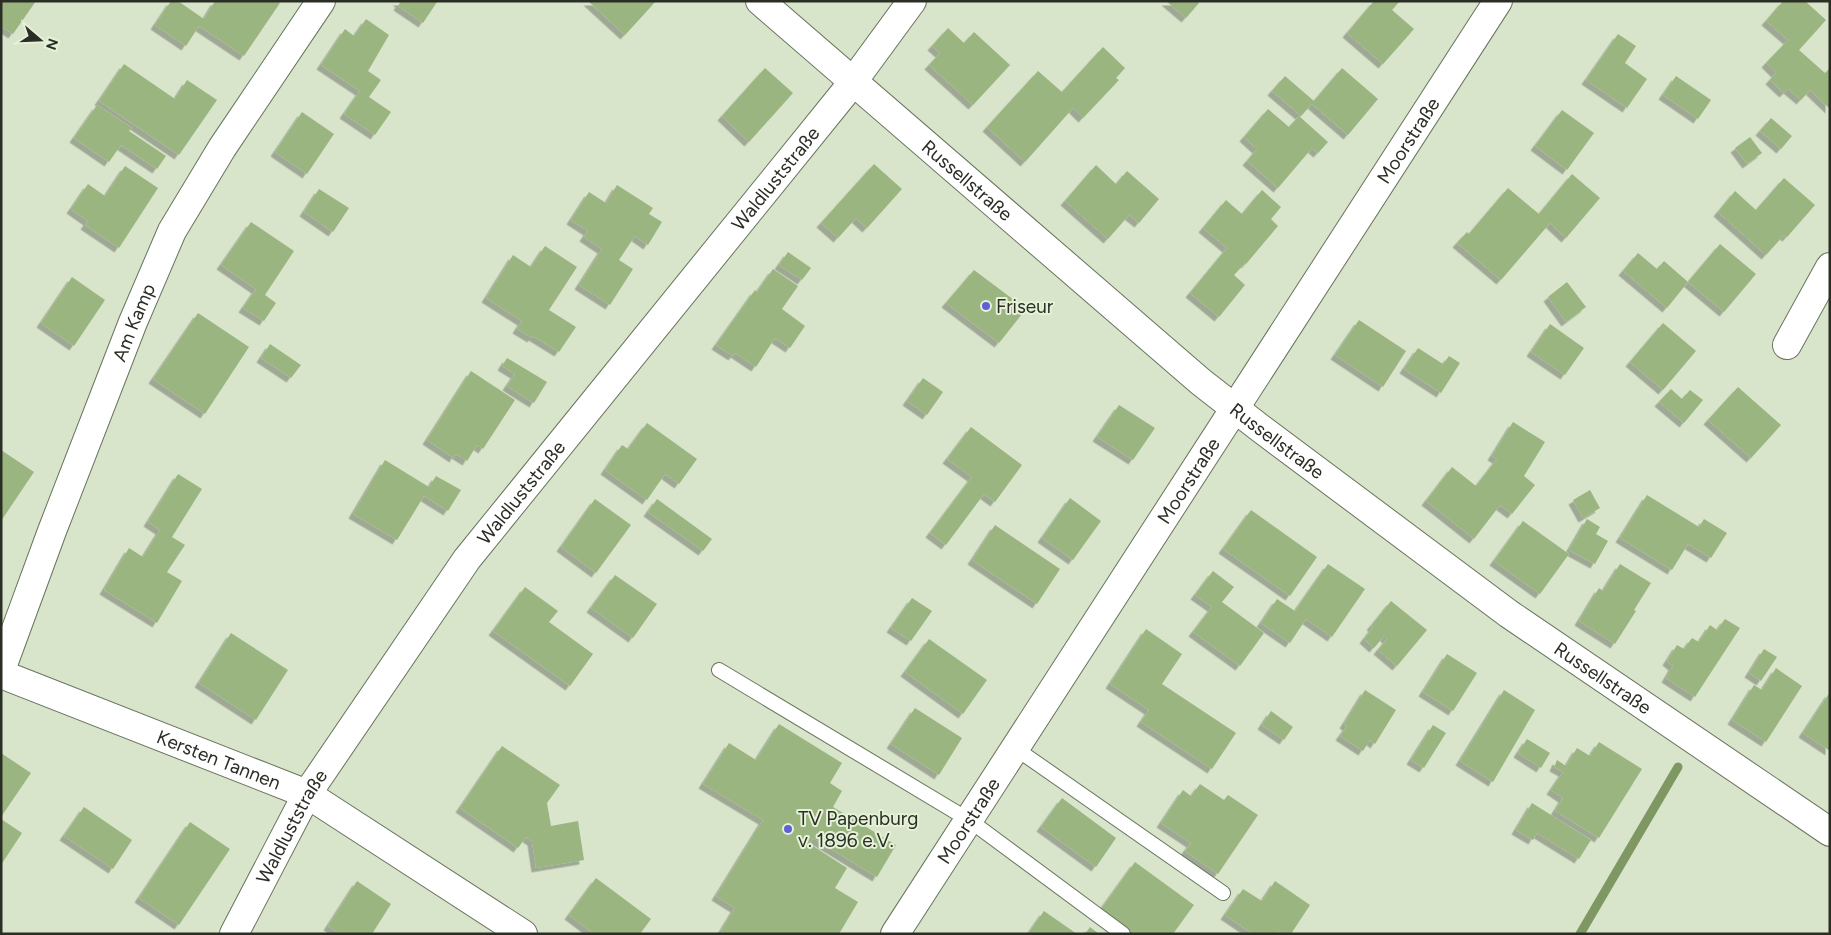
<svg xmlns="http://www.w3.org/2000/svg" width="1831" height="935" font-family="Figtree,sans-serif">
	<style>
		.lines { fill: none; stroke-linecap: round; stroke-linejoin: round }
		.stream { stroke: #7e9763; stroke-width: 9 }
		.building { fill: #9bb580; filter: url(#shadow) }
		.service-casing { stroke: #68745d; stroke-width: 16 }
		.minor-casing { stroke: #68745d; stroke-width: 30 }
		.service { stroke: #fff; stroke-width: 14 }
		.minor { stroke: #fff; stroke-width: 28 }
		.poi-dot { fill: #615fd8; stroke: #e5f2d8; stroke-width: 2 }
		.labels { text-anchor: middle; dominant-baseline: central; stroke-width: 4; stroke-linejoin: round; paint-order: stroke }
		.street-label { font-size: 19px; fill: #2a2e25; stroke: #e5f2d8 }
		.poi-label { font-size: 19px; fill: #2a2e25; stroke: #e5f2d8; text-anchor: start }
	</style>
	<defs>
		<filter id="shadow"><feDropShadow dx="-4.5" dy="4.5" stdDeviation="0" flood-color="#0004"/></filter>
	</defs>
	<rect width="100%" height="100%" fill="#d8e5cb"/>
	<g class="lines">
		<!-- stream -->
		<path class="stream" d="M1580,934L1678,767"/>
	</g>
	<!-- building -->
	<path class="building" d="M1,1H36L13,34L1,26Z
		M171,1H178L204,19L215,1H277L280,3L244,56L199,26L186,46L155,25Z
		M397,1H436L437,2L423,23L398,6L400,3Z
		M588,1H656L625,35Z
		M1166,1H1197L1199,3L1186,18Z
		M1374,1H1400L1392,10L1414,29L1383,64L1347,33Z
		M1783,1H1805L1826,20L1799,50L1825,73L1830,68V109L1810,90L1801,100L1788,89L1784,93L1770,80L1776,73L1766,63L1788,40L1766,21Z
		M366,19L389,35L368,71L381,80L369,97L391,112L375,135L344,114L360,91L321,65L345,29L354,36Z
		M948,28L964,43L974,32L1010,65L973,105L929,65L940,53L932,46Z
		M1618,34L1636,46L1625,63L1647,79L1627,108L1586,80Z
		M1103,47L1125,68L1116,78L1119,80L1083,118L1073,108L1025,162L987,127L1038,71L1062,92Z
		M124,64L175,99L187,80L217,100L179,155L99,101Z
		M765,68L793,93L749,142L722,116Z
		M1342,68L1378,99L1348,135L1312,104L1301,116L1272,91L1285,76L1314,101Z
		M1676,76L1711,100L1698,119L1663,95Z
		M97,105L132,128L129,131L166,156L157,169L121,145L109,162L74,138Z
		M1268,109L1289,127L1299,116L1328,142L1318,153L1312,148L1278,188L1247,161L1257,149L1244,137Z
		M1562,110L1594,133L1567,170L1535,146Z
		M302,112L334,134L307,174L275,152Z
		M1771,118L1792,136L1781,149L1760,131Z
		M1750,137L1762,153L1747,164L1735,148Z
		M874,164L902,189L867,228L856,218L838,238L821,223Z
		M1096,165L1116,184L1127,171L1159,199L1139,223L1129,215L1108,239L1065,201Z
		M125,166L158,188L119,248L85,225L88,221L71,209L88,184L105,196Z
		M1572,174L1600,198L1566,238L1550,223L1501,280L1457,243L1467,232L1469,234L1508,188L1539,214Z
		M1784,178L1815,205L1787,237L1784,235L1766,255L1718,212L1735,191L1756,210Z
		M617,185L653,208L649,214L662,222L648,245L635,236L619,260L633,269L610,305L579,285L602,249L584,237L588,231L571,220L589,192L606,203Z
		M319,189L349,208L333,232L304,212Z
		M1262,190L1281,207L1271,219L1278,226L1246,264L1245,263L1234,275L1245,285L1219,317L1190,293L1227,248L1203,228L1226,200L1242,214Z
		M251,222L294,251L265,295L276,303L264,321L243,308L256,289L221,265Z
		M1720,244L1756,274L1724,312L1688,282L1667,308L1623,271L1638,253L1657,269L1664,261L1688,282Z
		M545,246L577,267L549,310L576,327L559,352L533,336L532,338L517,329L522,321L486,298L513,255L531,267Z
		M788,252L811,268L802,280L779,265Z
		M773,269L798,286L782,309L805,326L790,348L775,338L756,367L735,353L733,356L716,345L755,290L757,292Z
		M974,270L1026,309L999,343L946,303Z
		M72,277L105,300L74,346L41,323Z
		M1567,282L1586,307L1566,322L1548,297Z
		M198,313L249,347L205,414L153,379Z
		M1359,320L1406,351L1383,387L1335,355Z
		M1663,323L1696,351L1663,390L1630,362Z
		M1550,324L1584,348L1565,375L1531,352Z
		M270,344L301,365L291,378L261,358Z
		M1418,348L1443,364L1449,356L1460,363L1441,393L1404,369Z
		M507,358L547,382L534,403L507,386L515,374L502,366Z
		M471,371L515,400L483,449L477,445L467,461L456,454L454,458L427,440Z
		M923,378L943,392L927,415L907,401Z
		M1738,387L1781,425L1751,458L1708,420Z
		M1671,389L1682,399L1690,390L1703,400L1684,423L1659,402Z
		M1119,405L1155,428L1133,460L1097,437Z
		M1513,422L1545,442L1524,476L1535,485L1512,514L1500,505L1474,539L1426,501L1452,467L1476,486L1497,459L1492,456Z
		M647,423L697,459L679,484L665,474L647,500L605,470L622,445L628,449Z
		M971,427L1022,465L995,502L984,494L946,545L930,533L972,477L947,459Z
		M1,450L34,472L1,521Z
		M385,460L429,487L436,476L461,490L448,511L424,496L397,540L353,514Z
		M178,474L202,489L172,537L185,545L167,572L182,581L157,623L104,590L129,548L143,557L160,530L148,522Z
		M1590,490L1600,508L1583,518L1573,500Z
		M1647,495L1699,527L1704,519L1727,533L1711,558L1688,544L1672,570L1620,538Z
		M1070,498L1101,521L1073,560L1042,538Z
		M595,499L631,525L596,573L561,547Z
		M657,499L712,539L703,551L648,512Z
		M1251,510L1317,557L1290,596L1223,549Z
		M1587,519L1600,527L1596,534L1608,541L1595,564L1569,550Z
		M1523,521L1569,554L1540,594L1494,561Z
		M995,525L1060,569L1037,604L972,560Z
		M1328,564L1365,589L1332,637L1306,619L1290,643L1261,623L1277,599L1295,611Z
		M1620,564L1651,583L1634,610L1636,611L1615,644L1579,621L1599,588L1603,591Z
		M1213,571L1234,587L1222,602L1264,633L1240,666L1193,632L1212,607L1195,595Z
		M615,575L657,604L633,638L591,608Z
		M525,587L558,611L549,622L593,654L570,686L493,631Z
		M912,598L932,611L911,641L891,628Z
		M1391,601L1427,630L1397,666L1378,650L1387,639L1384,636L1374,648L1364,639L1373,627L1371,626Z
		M1725,619L1740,628L1695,697L1666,678L1673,666L1667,661L1677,645L1684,649L1692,638L1699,642L1710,625L1717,630Z
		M1146,629L1182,654L1162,684L1236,733L1212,769L1141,722L1149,710L1110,684Z
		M231,633L288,670L256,720L199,683Z
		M929,639L987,680L963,714L905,672Z
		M1764,649L1777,657L1761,681L1749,673Z
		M1447,654L1477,673L1453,711L1423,692Z
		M1776,668L1802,686L1766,742L1732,720L1754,685L1762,690Z
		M1365,690L1396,710L1375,744L1370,740L1363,751L1340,736L1347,726L1344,724Z
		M1504,690L1535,710L1493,782L1460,761Z
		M1830,692V751L1803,733Z
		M915,708L962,738L939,775L891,744Z
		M1271,711L1293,727L1284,740L1262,725Z
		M779,724L842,763L830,783L842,791L833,807L896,845L877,877L813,838L810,844L847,868L835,888L858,902L839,934H725L721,931L735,908L716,896L763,820L703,784L729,743L756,760Z
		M1433,725L1446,733L1424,768L1411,760Z
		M1527,739L1550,753L1541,768L1518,753Z
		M1599,742L1642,769L1599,838L1555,811L1563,798L1551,790L1563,772L1554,767L1557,760L1566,766L1577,748L1590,756Z
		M502,746L560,785L547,803L551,826L578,821L584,860L536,868L532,841L526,837L518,848L460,808Z
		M1,753L31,773L1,817Z
		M1200,784L1224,800L1228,795L1258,815L1218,874L1185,851L1191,843L1161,823L1183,790L1191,796Z
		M1062,798L1116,838L1096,867L1041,827Z
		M1532,803L1591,840L1579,859L1537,833L1533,840L1516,830Z
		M84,807L132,840L113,869L64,836Z
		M1,819L22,833L1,865Z
		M190,822L230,849L179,925L139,898Z
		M1135,862L1194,905L1173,934H1136L1101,909Z
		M596,878L651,919L640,934H594L569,915Z
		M357,881L391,904L372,934H340L328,926Z
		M1275,881L1310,905L1291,934H1283L1279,931L1277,934H1253L1225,915L1243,889L1262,901Z
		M1044,911L1077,934H1028Z
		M1090,927L1099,934H1085Z"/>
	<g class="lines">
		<defs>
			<path id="service" d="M719,670L969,820L1123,934
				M1015,748L1223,893"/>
			<g id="minor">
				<path id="s1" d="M760,1L1201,382L1260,428L1509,614L1830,832"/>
				<path d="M1787,345L1830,267"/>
				<path id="s2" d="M1,670L52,531L133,322L172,231L222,148L321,1"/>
				<path id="s3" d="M1,674L307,794L523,934"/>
				<path id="s4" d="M234,934L307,794L467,559L846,91L912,1"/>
				<path id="s5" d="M895,934L1498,1"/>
			</g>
		</defs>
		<!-- service casing -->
		<use href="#service" class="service-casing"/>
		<!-- minor casing -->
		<use href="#minor" class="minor-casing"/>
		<!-- service -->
		<use href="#service" class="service"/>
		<!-- minor -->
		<use href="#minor" class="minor"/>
	</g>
	<!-- markers -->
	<g class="poi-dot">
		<circle cx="986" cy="306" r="5"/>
		<circle cx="788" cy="829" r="5"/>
	</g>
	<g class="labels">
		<!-- street labels -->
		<g class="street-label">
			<text stroke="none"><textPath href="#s5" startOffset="945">Moorstraße</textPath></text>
			<text stroke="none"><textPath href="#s4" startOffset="932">Waldluststraße</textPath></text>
			<text stroke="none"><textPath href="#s1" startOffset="274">Russellstraße</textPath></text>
			<text stroke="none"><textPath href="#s2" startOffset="372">Am Kamp</textPath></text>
			<text stroke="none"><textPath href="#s1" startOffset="679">Russellstraße</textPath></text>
			<text stroke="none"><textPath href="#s5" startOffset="540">Moorstraße</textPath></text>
			<text stroke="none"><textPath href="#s4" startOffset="528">Waldluststraße</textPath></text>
			<text stroke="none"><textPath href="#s1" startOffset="1082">Russellstraße</textPath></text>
			<text stroke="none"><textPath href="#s3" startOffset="234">Kersten Tannen</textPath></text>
			<text stroke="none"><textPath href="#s5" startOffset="135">Moorstraße</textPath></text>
			<text stroke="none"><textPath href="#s4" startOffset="122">Waldluststraße</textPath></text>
		</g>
		<!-- poi labels -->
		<g class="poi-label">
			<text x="996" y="306">Friseur</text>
			<text x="798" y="818">TV Papenburg<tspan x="798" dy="22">v. 1896 e.V.</tspan></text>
		</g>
	</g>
	<!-- border -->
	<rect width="1831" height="935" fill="none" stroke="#2a2e25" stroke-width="5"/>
	<!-- north arrow -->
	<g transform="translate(40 40) rotate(109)" stroke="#e5f2d8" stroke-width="4" paint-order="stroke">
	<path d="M0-4L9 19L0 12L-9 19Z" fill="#2a2e25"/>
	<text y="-8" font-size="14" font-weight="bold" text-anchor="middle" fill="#2a2e25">N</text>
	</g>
</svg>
